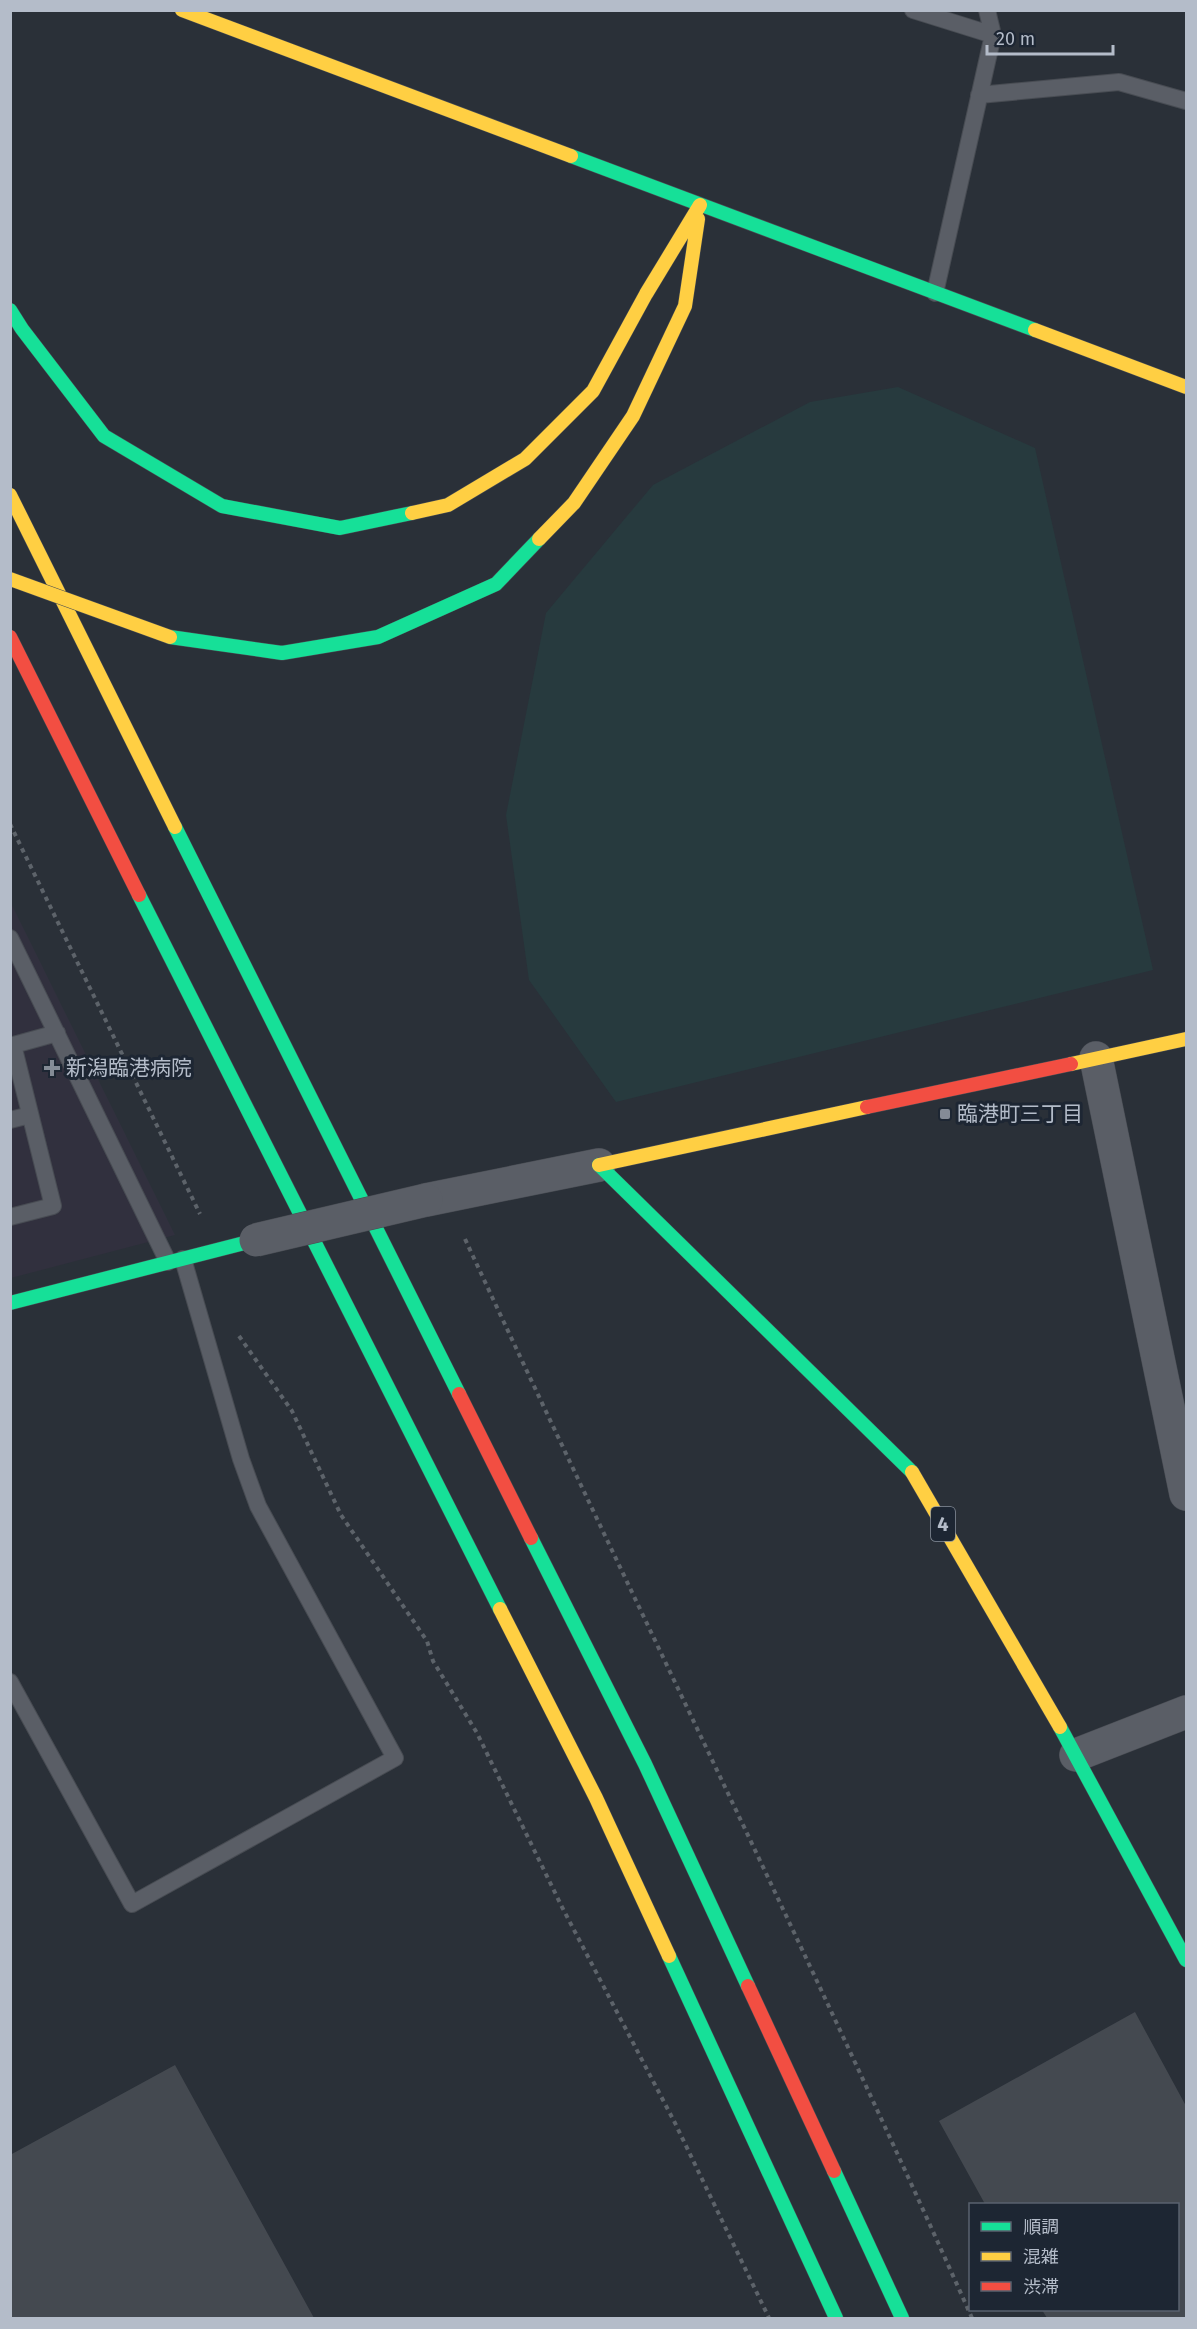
<svg xmlns="http://www.w3.org/2000/svg" width="1197" height="2329" font-family="'Fira Sans','Noto Sans JP',sans-serif">
	<style>
		.medical { fill: #31303e }
		.green { fill: #273a3e }
		.building { fill: #444950 }
		.lines { fill: none; stroke-linecap: round; stroke-linejoin: round }
		.lane-casing { stroke: #484c53; stroke-width: 18 }
		.street-casing { stroke: #484c53; stroke-width: 34 }
		.fast-casing { stroke: #484c53; stroke-width: 15 }
		.slow-casing { stroke: #484c53; stroke-width: 15 }
		.jam-casing { stroke: #484c53; stroke-width: 15 }
		.path { stroke: #5d636a; stroke-width: 4; stroke-dasharray: 4.5 4.5; stroke-linecap: butt }
		.lane { stroke: #5a5e66; stroke-width: 16 }
		.street { stroke: #5a5e66; stroke-width: 33 }
		.fast { stroke: #16e098; stroke-width: 14 }
		.slow { stroke: #ffcf43; stroke-width: 14 }
		.jam { stroke: #f24e42; stroke-width: 14 }
		.street-bridge-casing { stroke: #484c53; stroke-width: 34; stroke-linecap: butt }
		.slow-bridge-casing { stroke: #484c53; stroke-width: 15; stroke-linecap: butt }
		.street-bridge { stroke: #5a5e66; stroke-width: 33 }
		.slow-bridge { stroke: #ffcf43; stroke-width: 14 }
		.poi-dot { fill: #848b96; stroke: #1d2633; stroke-width: 2 }
		.labels { text-anchor: middle; dominant-baseline: central; stroke-width: 6; stroke-linejoin: round; paint-order: stroke }
		.shield { fill: #1d2633; stroke: #878f9c; stroke-width: 1.5 }
		.shield-label { font-size: 20px; font-weight: bold; fill: #b4bcc9 }
		.poi-label { font-size: 21px; fill: #b4bcc9; stroke: #1d2633; text-anchor: start }
	</style>
	<rect width="100%" height="100%" fill="#2a3038"/>
	<!-- medical -->
	<path class="medical" d="M10,901L175,1235L11,1278H10Z"/>
	<!-- green -->
	<path class="green" d="M898,387L1035,448L1153,970L616,1102L529,980L506,815L546,613L653,485L810,402Z"/>
	<!-- building -->
	<path class="building" d="M1135,2012L1186,2106V2318H1047L1042,2310H1178V2204H985L939,2121Z
		M175,2065L314,2318H10V2155Z"/>
	<g class="lines">
		<defs>
			<path id="lane" d="M913,10L993,35L935,293
				M987,10L993,35
				M979,95L1119,82L1186,101
				M10,938L168,1262
				M10,1046L57,1033
				M10,1120L30,1115
				M10,1217L53,1206L13,1045
				M10,1682L132,1904L395,1758L258,1506L241,1459L183,1259"/>
			<path id="street" d="M1096,1058L1186,1494
				M426,1200L599,1165
				M1076,1755L1186,1712"/>
			<path id="fast" d="M571,156L1035,330
				M10,310L22,329L104,436L222,506L340,528L412,513
				M170,637L282,653L378,637L496,584L539,539
				M175,827L459,1394
				M139,895L500,1609
				M599,1165L912,1472
				M10,1303L256,1240
				M531,1538L645,1764L748,1986
				M1060,1727L1186,1960
				M669,1956L836,2318
				M834,2171L902,2318"/>
			<path id="slow" d="M182,10L571,156
				M1035,330L1186,387
				M10,495L175,827
				M412,513L448,505L525,459L593,391L646,294L700,205
				M539,539L574,503L633,416L685,306L698,219
				M1071,1064L1186,1039
				M599,1165L867,1107
				M912,1472L1060,1727
				M500,1609L596,1798L669,1956"/>
			<path id="jam" d="M10,637L139,895
				M867,1107L1071,1064
				M459,1394L531,1538
				M748,1986L834,2171"/>
		</defs>
		<!-- lane casing -->
		<use href="#lane" class="lane-casing"/>
		<!-- street casing -->
		<use href="#street" class="street-casing"/>
		<!-- fast casing -->
		<use href="#fast" class="fast-casing"/>
		<!-- slow casing -->
		<use href="#slow" class="slow-casing"/>
		<!-- jam casing -->
		<use href="#jam" class="jam-casing"/>
		<!-- path -->
		<path class="path" d="M10,824L200,1214
			M465,1239C633,1600 810,1956 972,2318
			M239,1336L292,1411L341,1515L427,1641L433,1661L477,1733L562,1907L675,2123L769,2318"/>
		<!-- lane -->
		<use href="#lane" class="lane"/>
		<!-- street -->
		<use href="#street" class="street"/>
		<!-- fast -->
		<use href="#fast" class="fast"/>
		<!-- slow -->
		<use href="#slow" class="slow"/>
		<!-- jam -->
		<use href="#jam" class="jam"/>
		<defs>
			<path id="street-bridge" d="M256,1240L426,1200"/>
			<path id="slow-bridge" d="M10,579L170,637"/>
		</defs>
		<!-- street-bridge casing -->
		<use href="#street-bridge" class="street-bridge-casing"/>
		<!-- slow-bridge casing -->
		<use href="#slow-bridge" class="slow-bridge-casing"/>
		<!-- street-bridge -->
		<use href="#street-bridge" class="street-bridge"/>
		<!-- slow-bridge -->
		<use href="#slow-bridge" class="slow-bridge"/>
	</g>
	<!-- markers -->
	<g class="poi-dot">
		<path d="M49 1059h6v6h6v6h-6v6h-6v-6h-6v-6h6z"/>
		<rect x="939" y="1108" width="12" height="12" rx="3"/>
	</g>
	<g class="labels">
		<!-- shield labels -->
		<rect class="shield" x="931" y="1507" width="24" height="34" rx="4.5"/>
		<g class="shield-label">
			<text x="943" y="1524">4</text>
		</g>
		<!-- poi labels -->
		<g class="poi-label">
			<text x="66" y="1068">新潟臨港病院</text>
			<text x="957" y="1114">臨港町三丁目</text>
		</g>
	</g>
	<!-- border -->
	<rect width="1197" height="2329" fill="none" stroke="#b4bcc9" stroke-width="24"/>
	<!-- legend -->
	<rect x="969" y="2203" width="210" height="108" fill="#1d2633" stroke="#59626f" stroke-width="1.5"/>
	<rect x="981" y="2222" width="30" height="9" fill="#16e098" stroke="#59626f" stroke-width="1.5"/>
	<text x="1023" y="2233" font-size="18" fill="#b4bcc9">順調</text>
	<rect x="981" y="2252" width="30" height="9" fill="#ffcf43" stroke="#59626f" stroke-width="1.5"/>
	<text x="1023" y="2263" font-size="18" fill="#b4bcc9">混雑</text>
	<rect x="981" y="2282" width="30" height="9" fill="#f24e42" stroke="#59626f" stroke-width="1.5"/>
	<text x="1023" y="2293" font-size="18" fill="#b4bcc9">渋滞</text>
	<!-- scale -->
	<path d="M987 45v9h126v-9" fill="none" stroke="#b4bcc9" stroke-width="3"/>
	<text x="996" y="45" font-size="18" fill="#b4bcc9" stroke="#1d2633" stroke-width="4.5" paint-order="stroke">20 m</text>
</svg>
